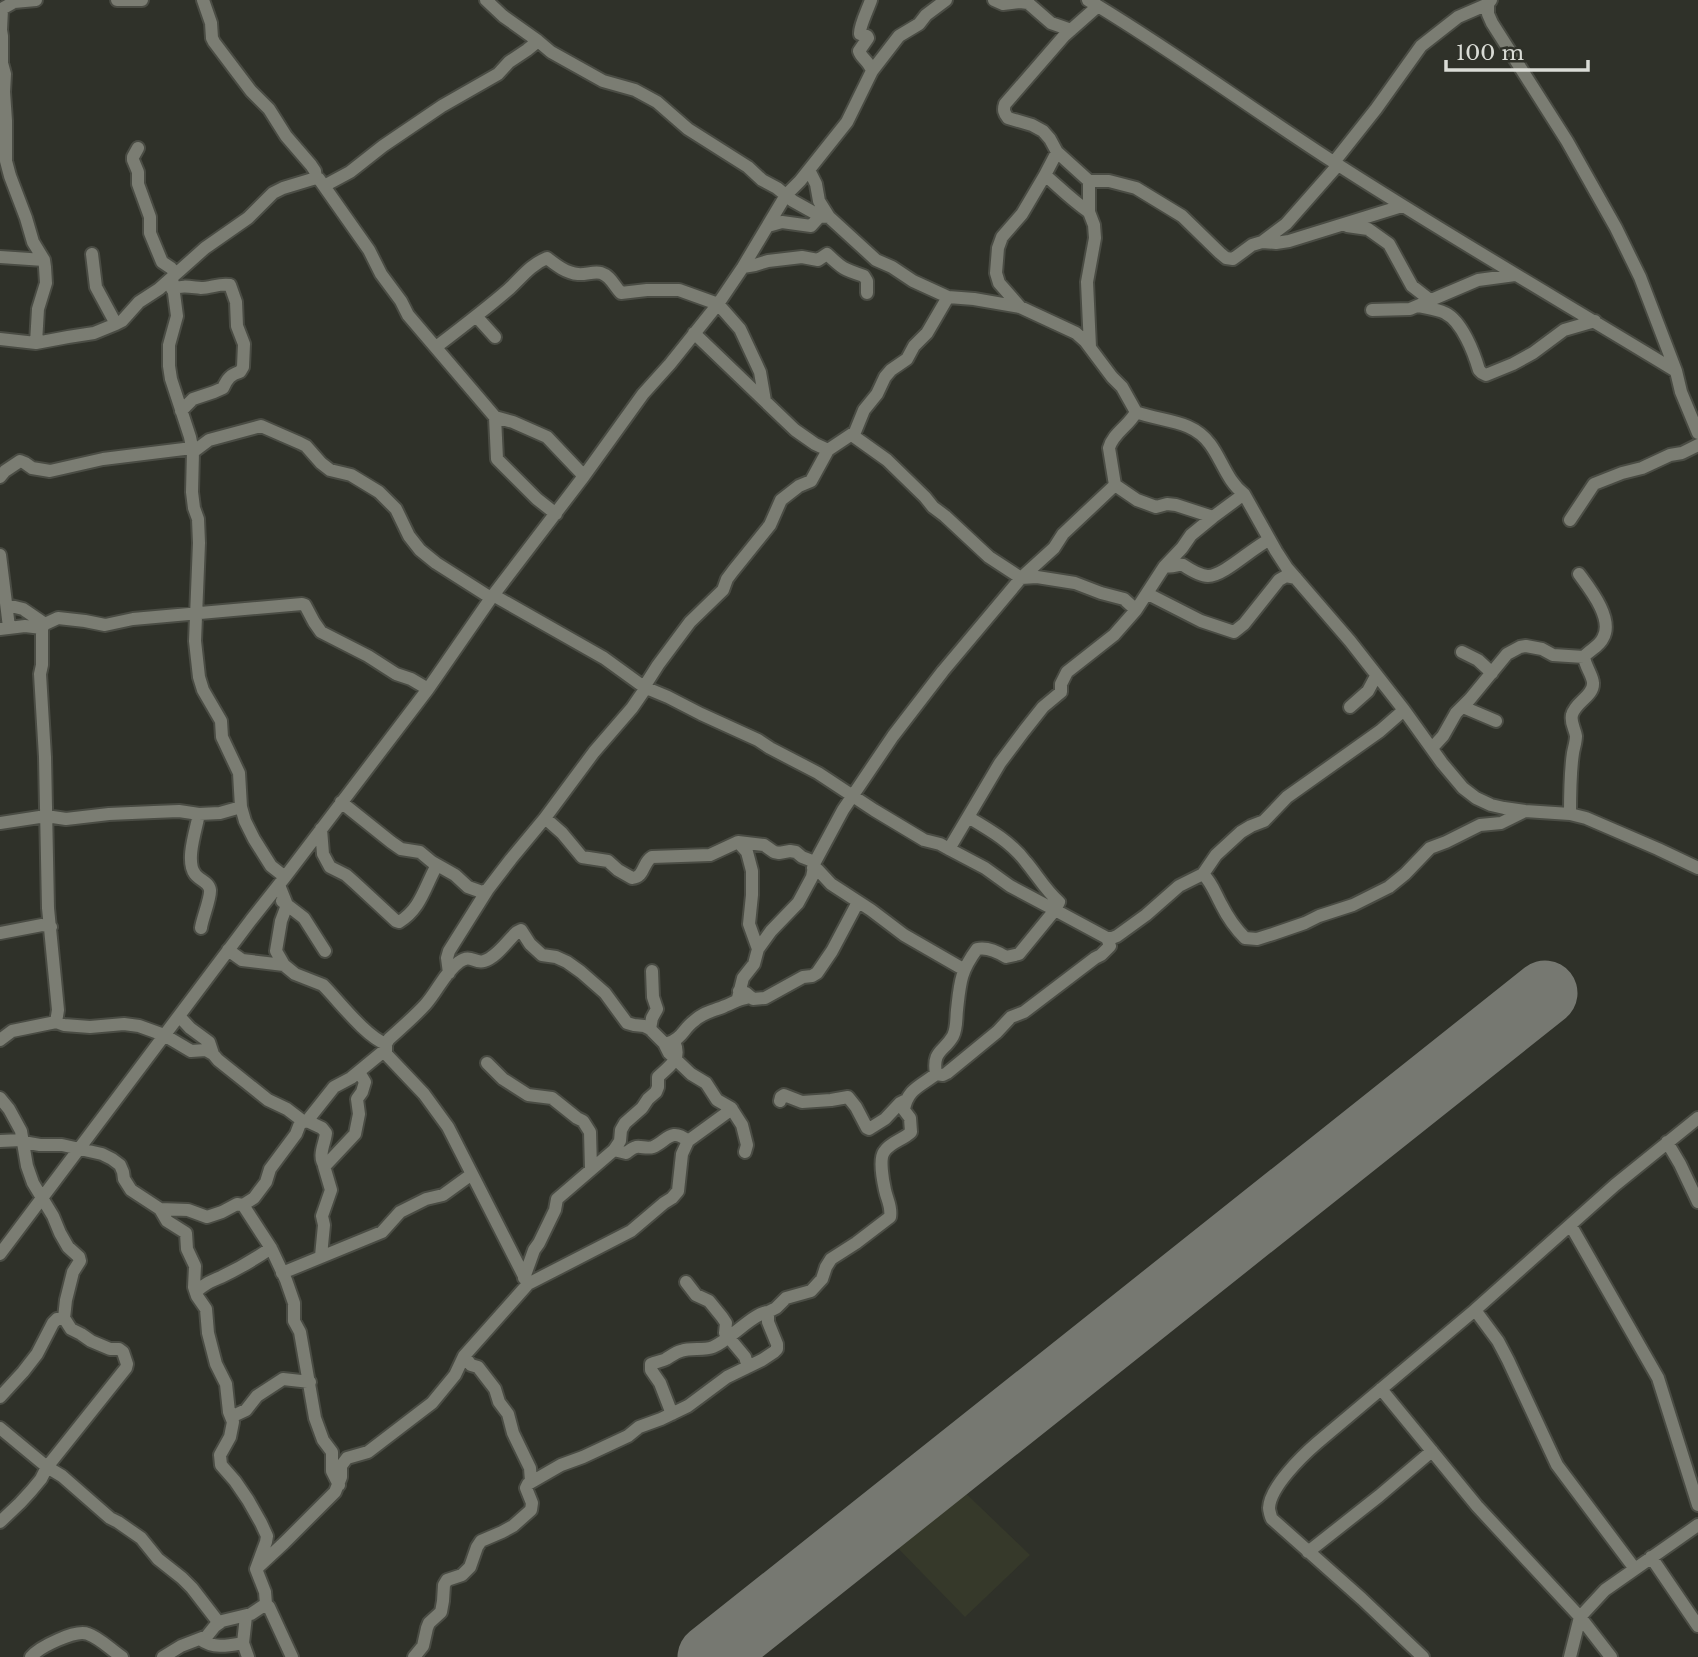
<svg xmlns="http://www.w3.org/2000/svg" width="1698" height="1657" font-family="'Libre Baskerville',serif">
	<style>
		.built { fill: #36392a }
		.lines { fill: none; stroke-linecap: round; stroke-linejoin: round }
		.runway { stroke: #767871; stroke-width: 65 }
		.minor-casing { stroke: #4a4c44; stroke-width: 16 }
		.minor { stroke: #7b7d73; stroke-width: 12 }
	</style>
	<rect width="100%" height="100%" fill="#2f3129"/>
	<!-- built -->
	<path class="built" d="M954,1482L1030,1555L965,1617L887,1537Z"/>
	<g class="lines">
		<!-- runway -->
		<path class="runway" d="M710,1657L1545,993"/>
		<defs>
			<path id="minor" d="M117,0H142
				M203,0L211,23L212,38L214,42L251,91L269,109L286,136L311,165L315,171L316,178
				M486,0L503,16L538,41L551,52L603,81L635,90L657,102L688,129L748,167L762,180L777,188L793,201L820,216
				M871,0C868,9 859,27 860,34L867,36L868,38L859,51C861,58 869,61 872,71
				M994,0L1003,4L1020,2L1028,3L1051,23L1071,30
				M1088,0C1172,50 1250,108 1332,161C1445,234 1561,301 1676,371
				M1488,4V14L1492,23L1567,141L1616,228L1640,277L1676,371L1681,392L1698,433
				M1098,6L1064,36L1005,104C1003,110 1004,113 1008,118L1032,125L1043,131L1050,139L1057,152L1089,181H1109L1136,188L1182,216L1220,253L1226,258L1233,259L1252,245L1262,242L1286,224L1338,165
				M2,9L1,30L2,36V63L5,74L4,92L6,121V161L10,176L26,218L33,242L44,260L45,267L46,283L38,309L36,343
				M0,10L14,2L36,0
				M138,148L133,157V160L138,172V184L150,217V233L162,262L171,268L176,274
				M1334,162L1376,109L1421,46L1458,17L1488,4L1491,0
				M809,170L816,184L819,201L829,217
				M1045,175C1060,188 1073,201 1089,212
				M1089,181V212L1094,225L1095,238L1087,282L1090,347
				M324,186L350,172L383,146L442,106L498,74L509,62L527,50L538,41
				M768,226L782,222L811,226L820,216L829,217L876,260L892,267L913,281L948,297L974,299L1020,307L1076,333L1085,341L1112,377L1122,387L1136,412C1162,422 1192,419 1210,444C1222,460 1227,481 1244,494L1276,551L1287,568L1350,641L1404,710L1442,763L1463,788L1476,798L1491,805L1504,808L1525,811L1570,814L1586,818L1658,849L1698,868
				M1347,226L1368,229L1389,244L1412,286L1430,300
				M1262,242L1276,243L1289,241L1402,206
				M92,254L96,287L116,324
				M0,257L44,260
				M743,267L755,265L768,261L802,257L818,260L827,254C843,269 843,269 864,276L867,281V293
				M172,278L177,316L169,345V366L171,379L190,437L193,452L192,492L194,508L198,519L199,543L195,641L199,677L203,690L221,721L222,737L239,773L241,807L245,821L254,839L271,866L285,877
				M172,289C183,285 190,287 201,288C211,288 220,283 230,285L236,302L237,326L244,344L243,367L240,372C231,374 227,379 223,388L214,392L193,399L181,411
				M948,297L927,333L914,346L907,359L891,370L885,377L877,394L864,410L855,432L828,450L811,481L799,486L781,500L770,525L733,571L727,579L723,590L690,622L658,665L644,687L668,697L701,714L758,740L770,748L818,773L874,810L924,840L940,844L949,849L985,868L1010,886L1055,910L1059,902C1046,891 1037,875 1026,862C1011,842 990,830 968,817L1000,763L1024,731L1043,707L1061,692V684L1067,672L1114,635L1136,610L1164,567L1182,548L1191,535L1213,517
				M1418,306C1426,308 1437,309 1445,313C1462,321 1474,353 1479,370L1482,373L1486,375L1513,364L1533,353L1564,330L1595,321
				M1020,307L999,283L996,273L998,248L1002,237L1022,214L1045,175L1057,152
				M1372,310L1410,309L1478,280L1515,275
				M476,316L495,337
				M694,333L795,430L815,444L828,450
				M0,339L36,343L68,337L94,333L116,324L122,321L139,302L159,289L205,248L248,218L273,193L283,188L316,178L319,179L369,250L381,274L401,301L408,315L495,417L513,422L547,437L584,476
				M436,347C461,328 486,309 509,289C522,277 530,265 547,258C556,265 566,273 578,274C585,275 594,271 601,273C611,276 614,286 621,293L647,290H679L718,304L740,329L760,372L765,401
				M495,417L497,459L537,499L556,514
				M852,435L887,460L925,497L933,507L945,516L989,557L1021,578L1037,577L1075,583L1101,593L1124,599L1136,610
				M193,452L209,440L261,426L300,443L306,446L321,463L330,470L351,475L379,492L396,509L409,536L420,550L436,563L491,598
				M0,477L5,471L20,461L25,463L32,468L50,471L103,459L192,448
				M1115,485L1137,500L1156,507L1167,504L1176,505L1213,517L1244,494
				M1570,520L1594,484L1622,473L1642,468L1670,455L1682,453L1698,445
				M0,555L9,627
				M1165,566C1174,568 1176,564 1183,565C1189,569 1201,576 1208,576C1224,576 1253,547 1269,540
				M1148,594L1201,621L1234,632L1244,624L1279,580L1286,576L1296,578
				M7,605L23,609L45,624
				M42,628V665L40,674L45,757L48,908L58,1010L56,1022
				M0,629L25,626L42,628L45,624L58,618L85,621L105,625L133,619L302,604L305,605L314,622L321,632L368,656L396,674L411,679L428,689
				M1462,652L1478,660L1492,673
				M1350,707L1368,691L1376,676
				M1463,707L1496,721
				M1432,748L1443,736L1456,713L1470,699L1507,654L1520,647L1526,646L1542,649L1553,655L1584,657
				M341,802L391,842L401,849L420,852L432,862L455,875L468,887L482,892L488,889L511,859L545,818L594,752L632,708L643,692L644,687L604,658L493,595
				M199,814C196,830 185,861 195,874C199,880 209,882 210,890C211,898 202,919 201,928
				M1570,814C1570,794 1570,773 1573,753C1574,747 1576,742 1576,736C1575,729 1570,722 1572,715C1575,702 1594,696 1593,683C1593,676 1585,666 1584,657C1589,650 1599,647 1603,638C1614,619 1590,589 1579,574
				M545,818L562,833L582,857L608,861L618,870L632,878C645,877 642,863 652,857L710,855L738,842L764,845L774,852L779,853L790,851L796,852L802,857L815,862
				M0,823L46,816L66,819L109,814L154,812L179,811L199,814L220,813L241,807
				M321,829L323,854L330,867L346,875L355,883L396,921L399,922C421,909 425,886 437,865
				M738,842L747,852L752,871V895L749,924L758,949
				M949,849L968,817
				M813,868L818,870L831,884L871,910L904,935L963,969
				M1203,874L1216,855L1241,832L1251,826L1264,821L1287,797L1380,731L1404,710
				M279,885L287,905L281,921L276,951L284,965
				M282,901L304,918L325,951
				M0,933L42,925L51,927
				M228,950L242,960L284,965L295,974L323,985C339,1001 365,1036 386,1044
				M449,973L447,958L449,951L488,889
				M739,991L746,993L753,999L765,998L803,977L812,976L817,973L832,951L858,902
				M738,998L743,978L754,964L758,949L771,931L798,903L812,877L815,862L843,810L893,736L943,671L1021,578L1054,548L1063,534L1115,485L1109,448C1113,433 1129,426 1136,412
				M179,1016L190,1028L209,1042L213,1054L218,1060L268,1100L287,1109L304,1122L307,1121L334,1087L351,1078L385,1050
				M650,1029L652,1018L657,1009L653,997L652,971
				M0,1040L12,1031L56,1022L64,1025L90,1027L124,1024L139,1026L164,1035L191,1051L206,1050L213,1054
				M668,1043C682,1039 683,1029 694,1021C703,1012 714,1011 725,1006C733,1003 738,999 746,998
				M487,1063L503,1079L528,1095L552,1098L577,1118L583,1121L590,1132L591,1169
				M936,1074L943,1075L947,1073L997,1032L1011,1017L1024,1012L1095,958L1101,955L1110,946L1107,938
				M0,1098L9,1109L21,1131L27,1166L33,1183L53,1216L60,1233L68,1247L79,1257L80,1261L73,1272L66,1300L64,1318L71,1329L81,1334L91,1341L110,1349H119L123,1352L127,1364L126,1368L47,1467L41,1479L31,1491L20,1503L0,1522
				M780,1101L781,1097L784,1095L802,1102L831,1100L848,1097L856,1107L867,1128L869,1129L885,1119L900,1103L906,1100
				M307,1121L322,1128L326,1133C325,1144 317,1156 325,1166L355,1134L359,1114L357,1099L362,1092L365,1082L359,1072
				M0,1141L22,1140
				M23,1142L40,1145H62L102,1154L112,1159L120,1165L123,1172L124,1179L131,1190L160,1209L167,1221L186,1233L187,1249L195,1266L194,1287L197,1296L206,1309L208,1333L216,1364L226,1384L229,1412L233,1422L230,1437L220,1455L221,1465L235,1481L248,1500L261,1523L267,1536L266,1542L256,1569L265,1592L266,1604L269,1607L292,1657
				M1667,1142L1680,1164L1698,1202
				M614,1150L626,1153C629,1151 632,1148 636,1147C641,1146 647,1149 653,1147C667,1141 671,1127 688,1141
				M243,1205L271,1248L286,1280L294,1303V1321L300,1332L315,1418L323,1440L332,1452V1471L339,1485
				M160,1209L188,1210L207,1217L222,1212L237,1204L243,1205L254,1198L266,1182L270,1169L296,1134L301,1121
				M1571,1226L1658,1378L1698,1505
				M0,1254L251,920L285,877L428,689L491,598L584,476L643,394L670,364L718,304L743,267L786,195L800,181L847,122L872,71L899,36L919,24L926,15L946,0
				M321,1256L324,1225L322,1216L331,1190L324,1166
				M282,1273L382,1232L400,1212L426,1199L443,1195L472,1174
				M524,1278L534,1250L539,1243L555,1210L557,1199L614,1150L620,1141L621,1130L625,1123L642,1108L648,1099L656,1092L658,1087V1077C671,1064 682,1060 674,1041
				M686,1282L696,1295L709,1301L722,1317L726,1323L725,1333L745,1357L748,1367
				M528,1284L448,1127L424,1094L386,1054V1044L389,1039C401,1028 414,1017 425,1005C437,992 445,972 459,962C471,953 474,964 484,961C497,957 507,941 517,932L521,930L530,944L542,955L556,957L567,962L581,972L605,993L627,1023L634,1025L644,1026L650,1029L664,1043L669,1053L691,1074L706,1083L717,1100L731,1108L742,1125L747,1145L745,1152
				M196,1292C204,1284 211,1281 221,1277C238,1269 255,1259 271,1248
				M1475,1310L1498,1341L1508,1360L1557,1465L1635,1569
				M464,1356L471,1365L478,1367L495,1389L499,1402L508,1414L513,1433L530,1468L531,1481
				M1381,1389L1477,1506L1580,1617L1611,1657
				M0,1397L23,1372L37,1354L53,1323L57,1319L64,1318
				M672,1414L660,1383L651,1370V1364C656,1362 662,1361 666,1359C671,1356 676,1352 681,1351C691,1347 703,1351 713,1347C730,1340 753,1313 768,1312
				M231,1417L246,1410L257,1396L283,1379L310,1382
				M0,1428L47,1467L62,1476L110,1518L118,1522L141,1538L158,1559L182,1578L192,1588L219,1623
				M1308,1552L1379,1496L1432,1451
				M1651,1557L1698,1626
				M256,1569L284,1543L335,1492L341,1477V1466L347,1458L368,1452L432,1403L455,1375L464,1356L528,1284L631,1231L664,1203L672,1198L678,1191L682,1154L688,1141L732,1109
				M246,1616L243,1643L248,1657
				M200,1639C214,1649 227,1646 243,1643
				M31,1657C39,1647 76,1629 88,1634C100,1638 111,1650 122,1657
				M163,1657L181,1646L207,1636L215,1626L222,1621L251,1614L266,1604
				M414,1657L423,1646L427,1628L429,1623L441,1612L443,1601L444,1585L447,1580L462,1575L470,1567L477,1547L481,1541L502,1532L513,1526L531,1510L532,1503L526,1488L528,1484L561,1465L583,1457L628,1436L639,1427L661,1419L688,1406L727,1377L762,1360L774,1352L777,1349V1344L768,1322V1312L776,1308L786,1298L811,1291L822,1279L826,1267L831,1259L856,1243L890,1217C892,1207 887,1200 885,1190C883,1181 879,1159 884,1152C890,1142 903,1140 911,1132L910,1118L904,1110C907,1089 921,1086 936,1074C932,1050 944,1052 953,1036C957,1028 956,1019 957,1010C960,983 960,972 977,949C986,947 998,952 1006,957L1019,954L1055,910L1107,938H1112L1117,936L1146,915L1179,886L1203,874C1212,883 1215,893 1221,904C1227,916 1236,929 1245,938L1257,939L1273,934L1305,923L1319,916L1353,905L1389,887L1405,874L1430,848L1446,842L1480,825L1501,823L1525,811
				M1423,1657L1362,1599L1272,1519C1271,1518 1269,1510 1269,1508C1270,1487 1302,1456 1317,1443L1475,1310L1615,1185L1698,1118
				M1570,1657L1580,1617L1605,1590L1698,1525"/>
		</defs>
		<!-- minor casing -->
		<use href="#minor" class="minor-casing"/>
		<!-- minor -->
		<use href="#minor" class="minor"/>
	</g>
	<!-- scale -->
	<path d="M1446 60v10h142v-10" fill="none" stroke="#dadcd6" stroke-width="3.5"/>
	<text x="1456" y="60" font-size="21" fill="#dadcd6" stroke="#2f3129" stroke-width="5" paint-order="stroke">100 m</text>
</svg>
